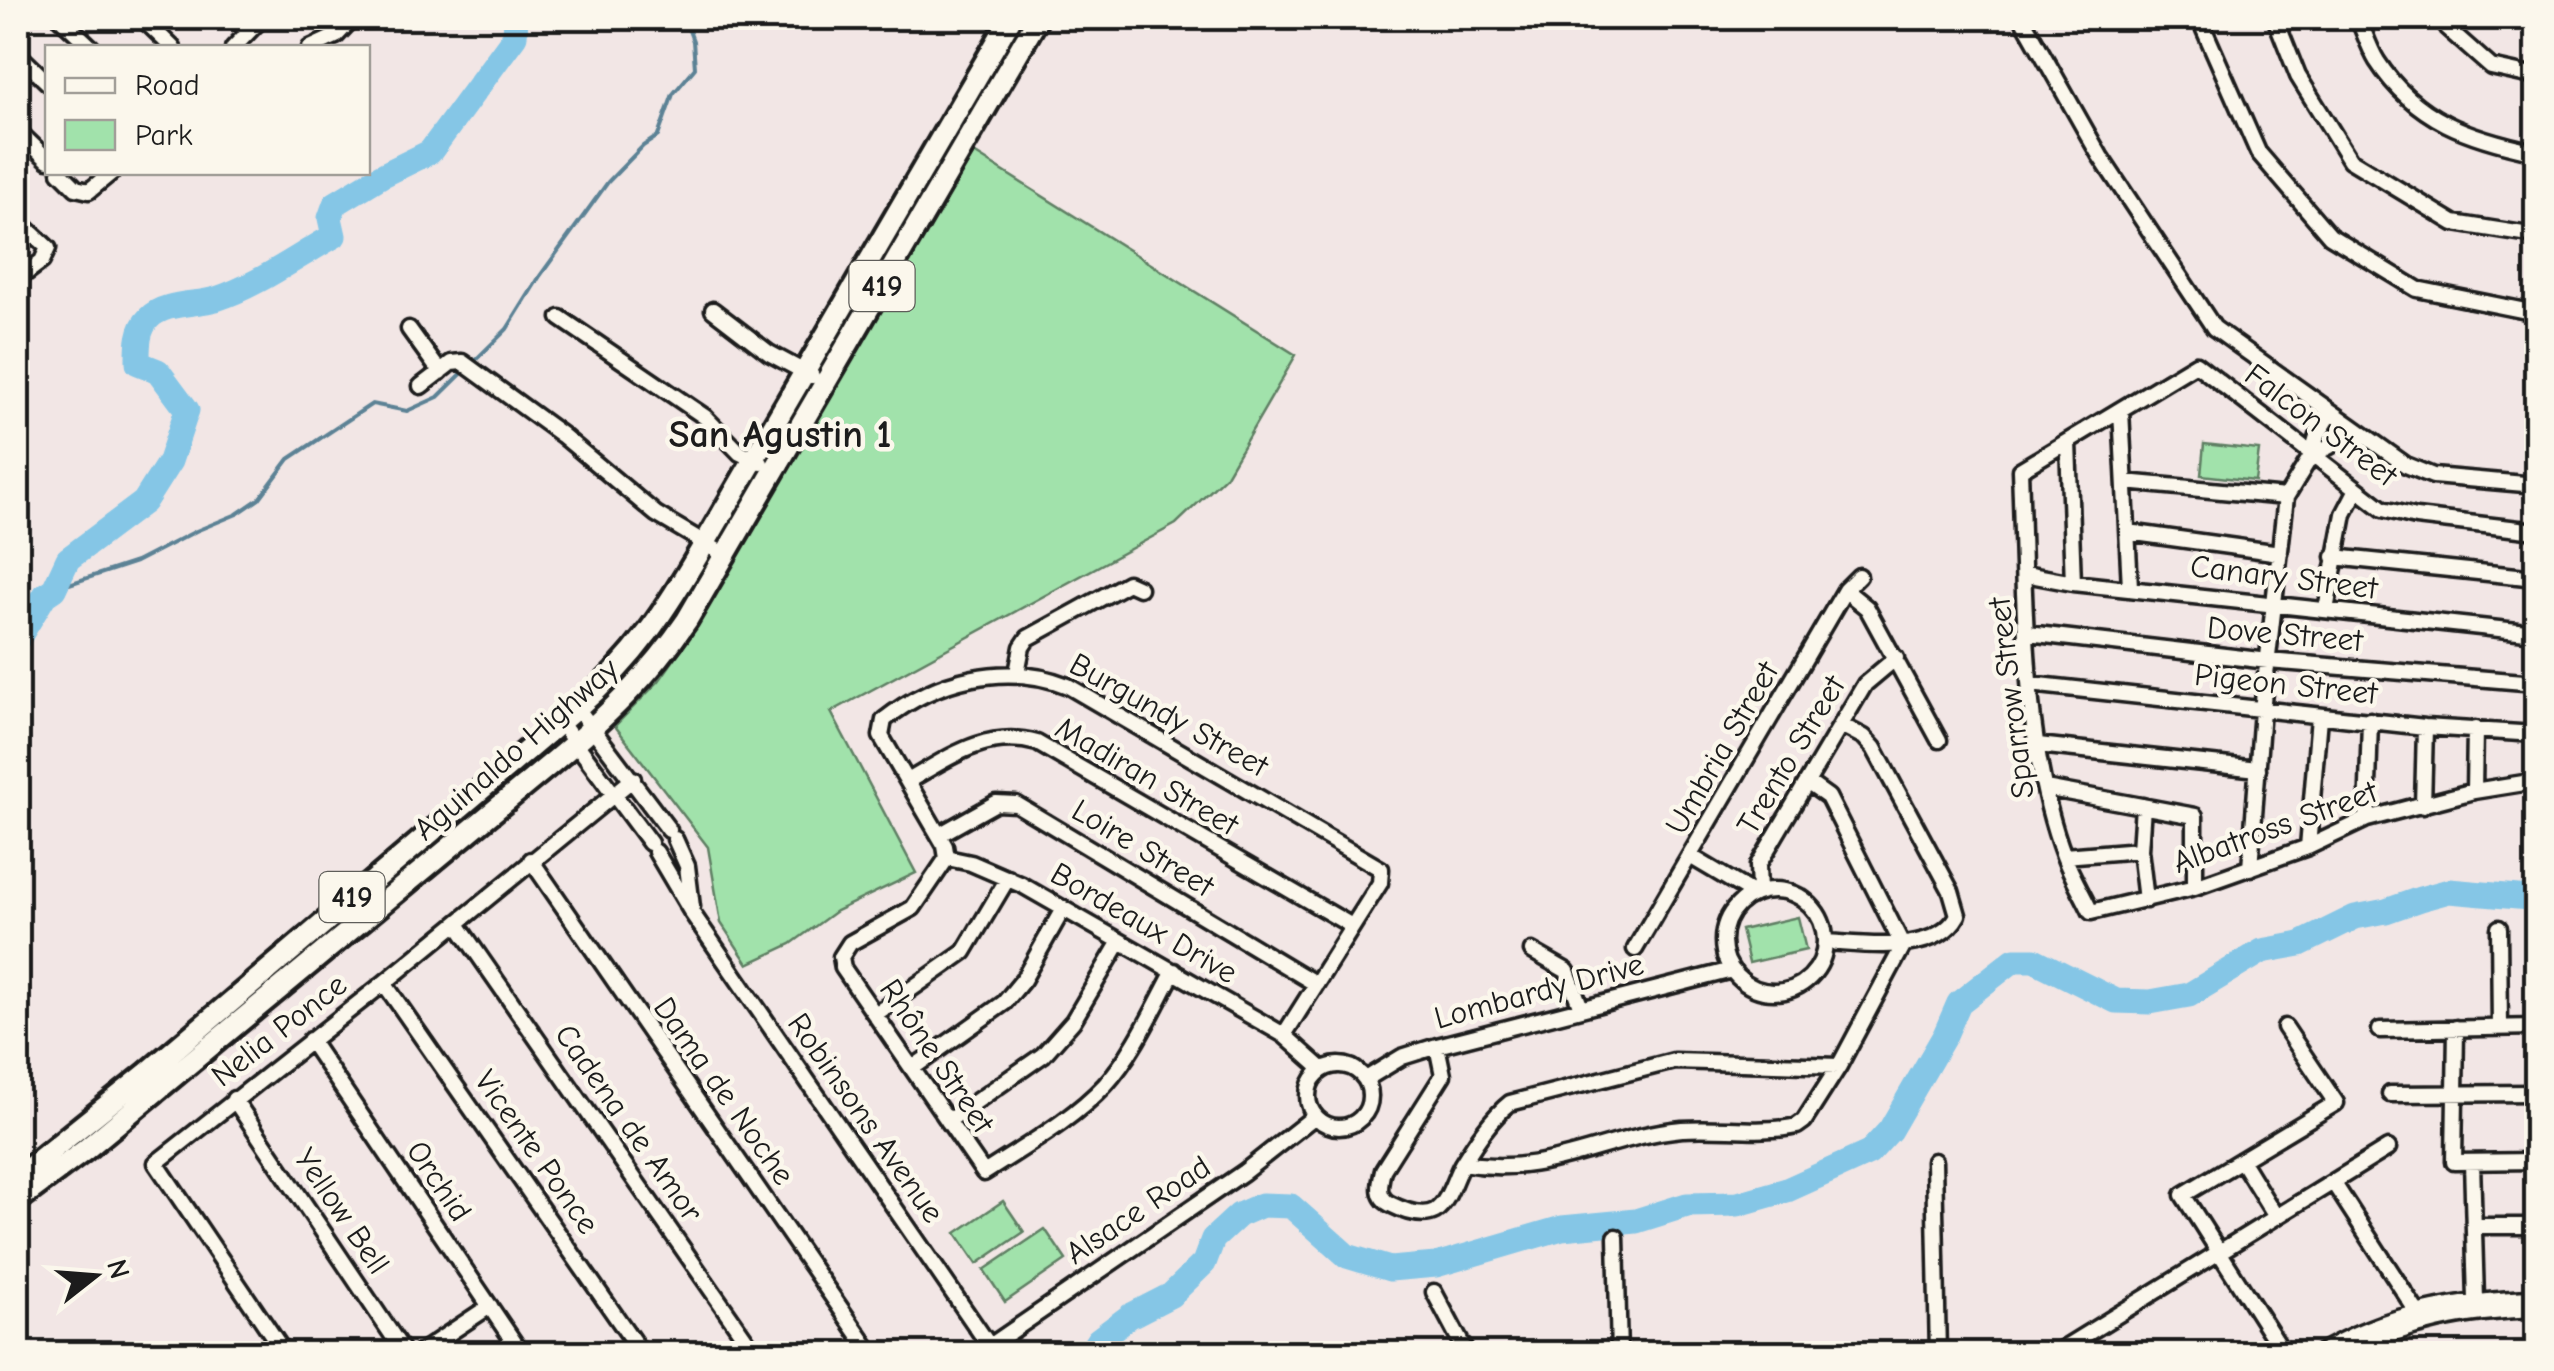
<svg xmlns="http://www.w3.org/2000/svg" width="2554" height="1371" font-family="'Comic Neue',sans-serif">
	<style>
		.green { fill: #a1e2ab; stroke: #5e7f64; stroke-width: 2.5 }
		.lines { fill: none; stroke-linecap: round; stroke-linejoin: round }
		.stream { stroke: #5b8295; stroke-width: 4 }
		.river { stroke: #85c6e6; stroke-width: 25 }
		.minor-casing { stroke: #1c1c1c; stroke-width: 21 }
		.highway-casing { stroke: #1c1c1c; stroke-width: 28 }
		.minor { stroke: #fbf7ec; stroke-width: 14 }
		.highway { stroke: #fbf7ec; stroke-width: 20 }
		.labels { text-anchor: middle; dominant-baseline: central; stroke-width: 9; stroke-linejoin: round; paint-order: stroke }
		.shield { fill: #fbf7ec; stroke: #5f5e5a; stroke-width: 2.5 }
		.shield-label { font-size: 30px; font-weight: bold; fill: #1c1c1c }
		.street-label { font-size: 32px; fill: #1c1c1c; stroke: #fbf7ec }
		.quarter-label { font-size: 38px; font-weight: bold; fill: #1c1c1c; stroke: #fbf7ec }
	</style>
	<rect width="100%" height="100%" fill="#f2e6e5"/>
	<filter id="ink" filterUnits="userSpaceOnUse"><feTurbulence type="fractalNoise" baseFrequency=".01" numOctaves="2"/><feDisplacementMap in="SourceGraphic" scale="20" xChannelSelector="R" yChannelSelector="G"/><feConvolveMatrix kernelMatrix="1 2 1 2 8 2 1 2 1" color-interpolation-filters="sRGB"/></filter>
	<g filter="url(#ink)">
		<!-- green -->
		<path class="green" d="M974,153L1296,355L1225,477L1176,524L831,712L916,873L836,911L791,944L748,964L721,923L708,847L615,726L659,681L690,637Z
			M2204,444L2259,450L2255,481L2201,475Z
			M1798,917L1806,950L1749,963L1741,930Z
			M1003,1201L1024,1232L977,1264L956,1233Z
			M1045,1229L1066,1260L1005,1302L984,1270Z"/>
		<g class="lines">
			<!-- stream -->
			<path class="stream" d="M54,589L136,562L196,531L237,514L259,499L289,459L372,404L407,411L438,397L507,329L540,276L608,182L643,146L658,136L673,94L695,68L693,41L687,25L691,18"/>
			<!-- river -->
			<path class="river" d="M18,639L45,595L54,589L68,559L144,502L170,461L187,410L158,371L138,363C138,348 137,330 149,318C164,302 195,305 216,299C255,287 298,256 334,236L330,218L335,204L381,176L430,152L515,36L516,18
				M1089,1354L1098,1340L1130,1316L1171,1295L1204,1263L1213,1239L1239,1215L1262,1205L1291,1206L1347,1256L1390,1269L1436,1265L1562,1228L1636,1221L1687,1205L1738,1204L1787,1190L1869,1153L1890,1130L1945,1035L1959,1003L2014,960H2034L2116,1001L2150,1002L2189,995L2262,951L2300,944L2355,917L2386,911L2420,899L2449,891L2529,898L2536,893"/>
			<defs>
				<path id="minor" d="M60,18L92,48
					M142,18L173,48
					M234,18L248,31
					M2022,18L2100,156L2214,328L2406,465L2433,476L2536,485
					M2199,18L2258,152L2330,236L2417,289L2536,313
					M2275,18L2298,76L2350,160L2454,223L2536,236
					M2358,18C2364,31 2369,48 2377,61C2416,121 2470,138 2536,152
					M2442,18L2447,28L2491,67L2536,77
					M233,48L262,18
					M310,48L336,36L353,18
					M18,54L48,83
					M18,131L48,160
					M60,172L76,188L89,191L112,172
					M18,220L48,248L42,261L18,279
					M713,310L769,353L812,376
					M560,318L705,417L740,453L761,463
					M409,329L440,372
					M421,386L451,363L462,362L562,435L656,514L725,555
					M2121,410L2130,587
					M2068,442L2073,583
					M2311,456L2330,446L2347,426
					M2125,482L2286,497
					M2536,531L2416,517L2383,509L2196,364L2020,470C2025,592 2021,742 2064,856C2071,875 2082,893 2091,912L2195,887L2308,847L2367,819L2474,791L2536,781
					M2128,532L2280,553
					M2334,557L2536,578
					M2025,574L2073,583L2536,633
					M1845,590L1867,608L1939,740
					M2326,610L2344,514L2356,491
					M2028,633L2268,661L2536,683
					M1017,673L1022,647L1028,638L1128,583L1139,588
					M2030,684L2425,727L2536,734
					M577,708L669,830
					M560,722L650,843
					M2038,745L2258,769
					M908,781C950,757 987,729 1037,743L1352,926
					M1807,782L1828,797L1903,946
					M2045,788L2195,816V887
					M2474,791L2475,729
					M2143,806L2140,850L2146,900
					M2423,806L2425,727
					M2367,819L2370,720
					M939,835L996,803L1016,804L1316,984
					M675,839L687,866L692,907
					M2308,847L2319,717
					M656,852L692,913L995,1354
					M1690,856L1754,894
					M2064,856L2140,850
					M947,858L945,846L881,736L884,720C935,679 1006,661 1068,686L1381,869L1380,883L1284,1035
					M947,858L913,908L850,943L841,957L843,968L984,1173C1025,1146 1071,1121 1105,1085C1134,1053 1153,1010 1174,971
					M947,858L971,863L1022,885L1284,1035L1322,1069
					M531,860L872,1354
					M2250,868L2262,710L2286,497L2311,456L2317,436L2331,413
					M1723 941a51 51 0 1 1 102 0a51 51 0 1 1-102 0Z
					M1759,892L1758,865L1865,684L1896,658
					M457,924L756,1354
					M2499,928L2500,1028
					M1826,942C1864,944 1936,956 1958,915L1951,891L1874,748L1864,737L1841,725
					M1635,949L1845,590L1859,576
					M1532,951L1567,971L1581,1008
					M384,983L642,1354
					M877,1013L964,952L1008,878
					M2456,1028L2454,1162L2536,1161
					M2380,1030L2536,1027
					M310,1040L522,1354
					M1437,1046L1443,1075L1383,1170C1380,1183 1376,1197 1390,1204C1402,1210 1422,1218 1435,1211C1449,1202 1454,1178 1462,1164C1475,1143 1491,1118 1510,1103L1674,1061L1839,1066
					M1308 1096a31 31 0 1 1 62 0a31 31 0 1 1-62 0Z
					M914,1067L1004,1003L1023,980L1063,909
					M1366,1079L1402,1057L1437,1046L1732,970
					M2390,1094L2536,1093
					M234,1099L405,1354
					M948,1121L1043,1055L1073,1021L1119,943
					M2241,1160L2276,1217
					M1934,1161L1938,1354
					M2472,1162L2476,1300
					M1463,1163C1547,1178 1602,1137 1682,1129C1720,1126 1760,1134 1797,1126L1804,1121L1839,1066L1903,946
					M2333,1182L2417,1312
					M2474,1226H2536
					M1616,1237L1619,1354
					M1434,1292L1467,1354
					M990,1346L1244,1172L1315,1116
					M285,1354L156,1163L384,983L633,779
					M418,1354L490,1306
					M2054,1354L2388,1148
					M2284,1354L2183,1195L2336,1103L2285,1027
					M2318,1354C2384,1313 2460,1300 2536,1298
					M2343,1354C2409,1322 2465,1312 2536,1309"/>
				<path id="highway" d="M18,1177L146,1074L577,708C636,657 666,610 705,543L1011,18
					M18,1200L85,1150L553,762C604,719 650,675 687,620L1038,18"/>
			</defs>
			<!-- minor casing -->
			<use href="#minor" class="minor-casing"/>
			<!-- highway casing -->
			<use href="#highway" class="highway-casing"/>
			<!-- minor -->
			<use href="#minor" class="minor"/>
			<!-- highway -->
			<use href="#highway" class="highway"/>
		</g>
	</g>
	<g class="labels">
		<!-- shield labels -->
		<g class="shield">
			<rect x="849.5" y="261" width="65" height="50" rx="8"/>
			<rect x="319.5" y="872" width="65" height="50" rx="8"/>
		</g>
		<g class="shield-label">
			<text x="882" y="286">419</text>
			<text x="352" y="897">419</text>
		</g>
		<!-- street labels -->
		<g class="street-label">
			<text transform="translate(2321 425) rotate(37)">Falcon Street</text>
			<text transform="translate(2284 577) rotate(7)">Canary Street</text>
			<text transform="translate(2285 634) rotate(5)">Dove Street</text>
			<text transform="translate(2286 684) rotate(6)">Pigeon Street</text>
			<text transform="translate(2011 698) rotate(-97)">Sparrow Street</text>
			<text transform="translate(1169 715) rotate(29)">Burgundy Street</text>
			<text transform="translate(1722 748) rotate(-60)">Umbria Street</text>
			<text transform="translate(516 749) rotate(-41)">Aguinaldo Highway</text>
			<text transform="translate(1791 755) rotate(-59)">Trento Street</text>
			<text transform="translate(1147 776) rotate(30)">Madiran Street</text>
			<text transform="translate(2275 827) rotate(-20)">Albatross Street</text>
			<text transform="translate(1143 848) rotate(31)">Loire Street</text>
			<text transform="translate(1144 923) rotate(30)">Bordeaux Drive</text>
			<text transform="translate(1539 991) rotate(-15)">Lombardy Drive</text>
			<text transform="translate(279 1030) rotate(-38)">Nelia Ponce</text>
			<text transform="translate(937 1056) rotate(56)">Rhône Street</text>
			<text transform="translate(724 1091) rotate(55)">Dama de Noche</text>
			<text transform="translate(866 1118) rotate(55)">Robinsons Avenue</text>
			<text transform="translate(629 1123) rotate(55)">Cadena de Amor</text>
			<text transform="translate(537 1152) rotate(55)">Vicente Ponce</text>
			<text transform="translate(439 1181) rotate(56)">Orchid</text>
			<text transform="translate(1138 1210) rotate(-34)">Alsace Road</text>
			<text transform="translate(342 1211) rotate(56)">Yellow Bell</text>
		</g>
		<!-- quarter labels -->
		<g class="quarter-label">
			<text x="780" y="435">San Agustin 1</text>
		</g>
	</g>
	<!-- margin -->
	<rect width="2554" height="1371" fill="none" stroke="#fbf7ec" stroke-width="60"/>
	<rect x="30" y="30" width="2494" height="1311" fill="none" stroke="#1c1c1c" stroke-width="4" filter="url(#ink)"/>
	<!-- legend -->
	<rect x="45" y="45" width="325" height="130" fill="#fbf7ec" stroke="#a29f99" stroke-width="2.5"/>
	<rect x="65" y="78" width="50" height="15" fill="#fbf7ec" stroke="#a29f99" stroke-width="2.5"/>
	<text x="135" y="95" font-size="30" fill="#1c1c1c">Road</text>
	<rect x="65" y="120" width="50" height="30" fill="#a1e2ab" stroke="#a29f99" stroke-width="2.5"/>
	<text x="135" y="145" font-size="30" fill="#1c1c1c">Park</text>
	<!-- north arrow -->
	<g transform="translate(95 1276) rotate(73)" stroke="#fbf7ec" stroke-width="8" paint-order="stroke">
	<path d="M0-8L18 38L0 25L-18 38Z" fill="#1c1c1c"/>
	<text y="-15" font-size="28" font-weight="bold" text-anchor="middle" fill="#1c1c1c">N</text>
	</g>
</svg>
